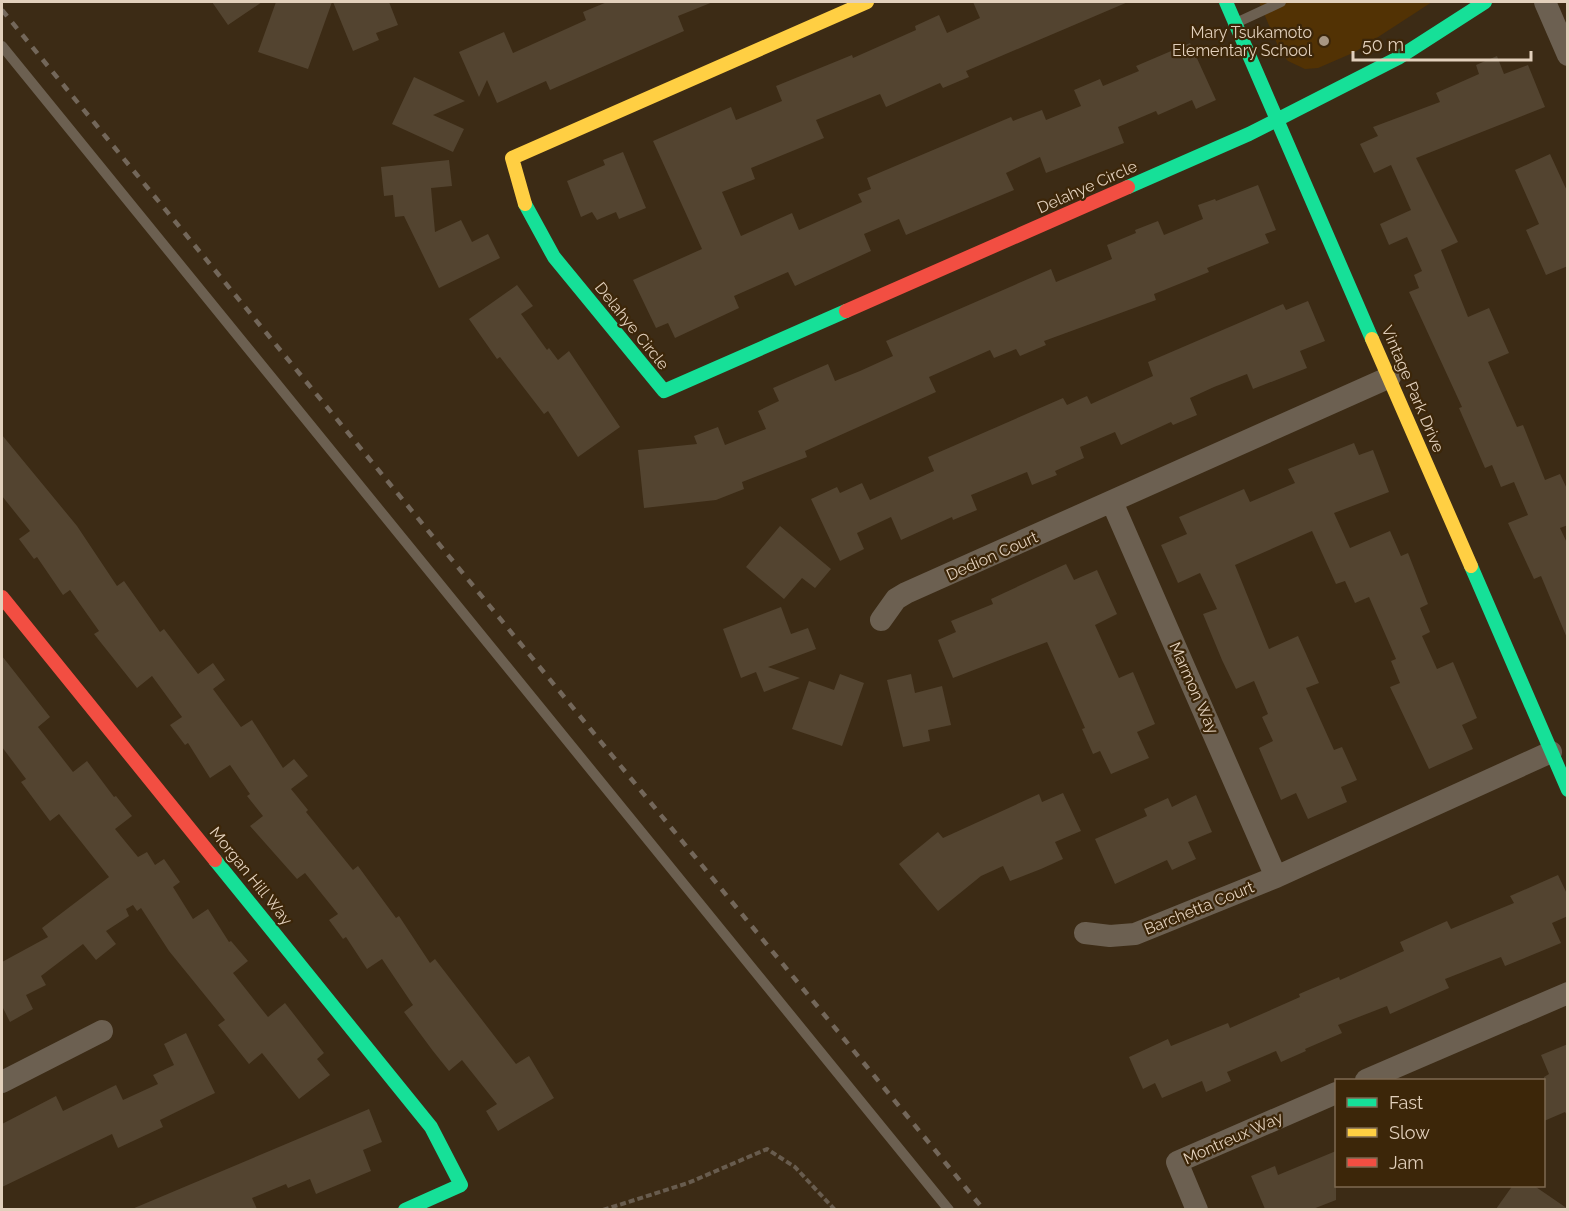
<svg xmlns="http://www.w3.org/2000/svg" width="1569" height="1211" font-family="Raleway,sans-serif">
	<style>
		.built { fill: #523204 }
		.building { fill: #534430 }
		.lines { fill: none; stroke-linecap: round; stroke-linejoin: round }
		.path { stroke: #685c4e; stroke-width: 4; stroke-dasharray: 6 3; stroke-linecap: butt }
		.lane { stroke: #6c6051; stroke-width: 10 }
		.street { stroke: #6c6051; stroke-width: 22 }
		.fast { stroke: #16e098; stroke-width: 14 }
		.slow { stroke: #ffcf43; stroke-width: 14 }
		.jam { stroke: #f24e42; stroke-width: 14 }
		.rail { stroke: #73675a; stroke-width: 4.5; stroke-dasharray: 8 8; stroke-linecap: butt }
		.poi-dot { fill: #a89682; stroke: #3c2609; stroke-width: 2 }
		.labels { text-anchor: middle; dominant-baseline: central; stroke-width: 4.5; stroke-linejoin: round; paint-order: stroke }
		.poi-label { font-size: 16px; fill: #e2d0bc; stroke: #3c2609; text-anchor: end }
		.street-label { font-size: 16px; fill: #e2d0bc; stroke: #3c2609 }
	</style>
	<rect width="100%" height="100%" fill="#3c2b15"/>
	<!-- built -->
	<path class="built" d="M1259,2H1432L1355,52L1318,68L1305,69L1288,61L1281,53Z"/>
	<!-- building -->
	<path class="building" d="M212,2H262L228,25Z
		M276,2H332L308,69L258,52Z
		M333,2H389L398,25L376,33L379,40L353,51Z
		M607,2H713L678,16L684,31L550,90L546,81L497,103L487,80L479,97L459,52L504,32L513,53L586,20L583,12Z
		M973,2H1128L966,71L969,77L943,88L940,83L886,107L880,94L816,120L824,138L751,168L755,179L722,192L741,236L792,213L799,230L862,202L858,194L871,189L867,178L1011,117L1013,121L1042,110L1046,120L1081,106L1074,90L1100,79L1103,86L1139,71L1136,66L1190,43L1216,100L1196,109L1192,100L1158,115L1156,111L1118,127L1124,143L1046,173L1040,157L1006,173L1014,190L906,235L899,219L864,234L871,251L795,286L788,272L734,296L739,308L675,338L668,323L656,328L633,280L702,249L653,141L731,107L736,120L782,101L776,86L852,55L853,58L916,30L915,26L939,15L947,33L980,18Z
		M1497,56L1504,74L1528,65L1545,107L1416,158L1458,242L1441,250L1468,317L1489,308L1509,353L1488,362L1517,427L1523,425L1545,480L1560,474L1568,491V525L1560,528L1568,545L1567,638L1541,576L1534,579L1508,523L1528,515L1514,482L1501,487L1492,465L1485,468L1459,408L1462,407L1409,292L1419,288L1414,275L1422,271L1407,237L1389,245L1380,224L1411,210L1391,165L1374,173L1360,144L1378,136L1373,127L1440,102L1436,93L1479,74L1476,65Z
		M414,77L465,101L433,115L464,129L453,152L392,124Z
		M623,152L646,208L619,219L616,212L597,220L592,212L581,217L567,181L605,165L603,160Z
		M1550,154L1568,193V266L1546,275L1526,230L1539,224L1515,170Z
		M449,160L452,186L431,188L435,232L461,220L472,242L488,234L500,258L439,288L404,216L395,217L393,195L384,196L381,167Z
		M1258,185L1276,230L1265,234L1269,243L1207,268L1209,272L1154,294L1156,300L1044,341L1046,345L1020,356L1016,349L994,358L990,350L929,377L936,392L805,451L807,457L742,482L744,489L716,500L644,508L638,450L697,444L694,436L718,427L725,445L766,429L758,411L779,401L773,388L828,364L835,381L860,371L893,356L886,341L1051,269L1056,282L1112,259L1107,245L1136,233L1135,230L1158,221L1164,235L1203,219L1198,205L1215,199L1216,201Z
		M517,285L533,306L521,314L547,350L549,348L558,360L569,351L620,427L578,457L548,411L544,414L500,357L497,359L469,319Z
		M1308,301L1325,341L1300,351L1307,368L1253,389L1247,374L1214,387L1190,398L1197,415L1173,425L1171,422L1121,445L1115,432L1080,447L1084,458L1055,471L1057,475L1032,485L1027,472L971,495L977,510L953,520L952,517L901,540L891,517L857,533L864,549L840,561L811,499L837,487L840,493L862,483L870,500L934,471L928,457L1063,398L1067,405L1087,396L1091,404L1153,376L1148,362L1283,304L1286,310Z
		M2,435L77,526L117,586L124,581L160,632L164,629L198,674L213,663L225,680L213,689L241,727L252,720L283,768L294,759L308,776L291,789L308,810L306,812L353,870L358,866L396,918L399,916L430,963L435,959L516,1064L529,1056L554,1098L498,1131L486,1111L497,1104L462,1060L449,1071L433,1051L404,1012L413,1005L382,959L367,969L346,937L343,939L329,920L338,914L305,873L297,879L250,826L263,816L247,796L250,794L230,765L210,778L188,743L185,745L170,725L182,717L152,676L137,688L94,634L99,631L70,590L63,595L37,557L34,559L19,539L30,531L2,496Z
		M1354,443L1359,455L1373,450L1389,492L1334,513L1350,548L1390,531L1401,556L1408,553L1428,604L1420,608L1430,632L1422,636L1437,669L1453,662L1477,718L1462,725L1473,749L1429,769L1390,687L1400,683L1391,661L1396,659L1369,597L1355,603L1345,581L1336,584L1312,531L1235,565L1269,649L1298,636L1319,683L1306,688L1334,750L1342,747L1357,780L1341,787L1347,802L1308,819L1296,793L1281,800L1259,748L1273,741L1262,717L1268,714L1254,681L1236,689L1222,660L1203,614L1217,609L1200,573L1178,583L1161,545L1187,534L1179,517L1244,489L1250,502L1295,483L1288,469Z
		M780,526L831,569L815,588L802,578L784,599L746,567Z
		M1066,564L1074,580L1097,570L1117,614L1095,625L1119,678L1133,672L1155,724L1137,732L1149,758L1111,774L1100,751L1093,754L1082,729L1085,728L1047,642L953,678L938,640L956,632L951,621L993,604L991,599Z
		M781,607L791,634L808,628L816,649L768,667L800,678L764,692L756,672L741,678L723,629Z
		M2,656L50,717L38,727L73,772L87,761L114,797L116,796L132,816L115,829L138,857L147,852L155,865L164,859L180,882L173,887L193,919L208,909L229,942L231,941L248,961L233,973L268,1017L285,1003L324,1053L317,1059L330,1075L299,1099L262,1053L249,1064L218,1025L225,1020L169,951L141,908L137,911L133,905L126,909L129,916L106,931L116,944L96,960L83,944L41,976L46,985L26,995L33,1009L10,1022L2,1006V962L48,937L42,928L109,877L59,814L50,821L21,782L26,779L2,747Z
		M840,674L864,683L842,746L792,729L809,681L834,690Z
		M911,674L915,693L942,686L951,725L928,730L930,741L903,747L887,680Z
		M1063,793L1081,831L1055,842L1063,859L1041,869L1010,881L1003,866L981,876L938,911L899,864L938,832L943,838L1039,794L1042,802Z
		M1196,795L1212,832L1188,842L1196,859L1172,870L1167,860L1115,884L1095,839L1147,816L1144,809L1168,798L1172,807Z
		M1558,875L1568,896V916L1552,923L1561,943L1505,966L1501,957L1445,979L1449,988L1390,1014L1387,1006L1338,1025L1342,1033L1305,1049L1306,1051L1281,1062L1276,1051L1227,1072L1231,1081L1206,1092L1202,1081L1162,1098L1155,1083L1143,1089L1129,1057L1168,1039L1171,1046L1228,1023L1230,1028L1300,997L1299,994L1339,977L1340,980L1404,951L1400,942L1447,921L1451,929L1514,903L1510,896Z
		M186,1033L215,1093L160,1120L163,1127L118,1148L112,1134L2,1187V1124L56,1096L63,1111L116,1085L123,1100L158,1084L153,1075L174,1065L164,1044Z
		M1568,1044V1117L1565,1112L1544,1121V1077L1549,1074L1541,1055Z
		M369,1109L382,1142L363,1150L371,1171L316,1194L310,1179L288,1188L286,1184L252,1198L257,1209H132Z
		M1336,1151V1200L1313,1209H1265L1251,1176L1275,1166L1278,1175Z
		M1513,1185H1533L1568,1209H1496Z"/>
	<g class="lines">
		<!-- path -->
		<path class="path" d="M603,1210L688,1183L767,1149L795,1167L835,1210"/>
		<!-- lane -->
		<path class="lane" d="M1238,22L1281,2
			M2,46L949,1210"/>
		<!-- street -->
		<path class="street" d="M1545,2L1568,55
			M1112,502L1276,877
			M881,620L896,599L906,593L1390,377
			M1085,933L1110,936L1135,934L1276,877L1551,752
			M1366,1080L1568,993
			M2,1082L102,1031
			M1197,1210L1177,1162L1336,1093"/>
		<!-- fast -->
		<path class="fast" d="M1226,2L1372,339
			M1128,187L1249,134L1398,58L1485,2
			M525,204L554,257L664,391L846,311
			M1471,566L1568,790
			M215,860L431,1127L461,1185L405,1210"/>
		<!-- slow -->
		<path class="slow" d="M525,204L512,158L867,2
			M1372,339L1471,566"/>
		<!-- jam -->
		<path class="jam" d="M846,311L1128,187
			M2,597L215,860"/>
		<!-- rail -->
		<path class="rail" d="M2,10L984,1210"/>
	</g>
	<!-- markers -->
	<circle class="poi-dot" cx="1324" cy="41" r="6"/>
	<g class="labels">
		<!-- poi labels -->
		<g class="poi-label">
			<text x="1312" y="32">Mary Tsukamoto<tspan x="1312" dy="18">Elementary School</tspan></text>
		</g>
		<!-- street labels -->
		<g class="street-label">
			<text transform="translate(1087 187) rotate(-24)">Delahye Circle</text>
			<text transform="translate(632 326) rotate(51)">Delahye Circle</text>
			<text transform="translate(1413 389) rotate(67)">Vintage Park Drive</text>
			<text transform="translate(992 556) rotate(-24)">Dedion Court</text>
			<text transform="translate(1194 688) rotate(66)">Marmon Way</text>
			<text transform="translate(251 876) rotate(51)">Morgan Hill Way</text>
			<text transform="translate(1199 908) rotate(-22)">Barchetta Court</text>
			<text transform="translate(1233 1138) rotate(-24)">Montreux Way</text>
		</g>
	</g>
	<!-- border -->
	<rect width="1569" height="1211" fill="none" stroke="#e2d0bc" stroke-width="6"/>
	<!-- legend -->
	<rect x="1335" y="1079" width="210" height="108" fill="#3c2609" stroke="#7e6a51" stroke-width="1.5"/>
	<rect x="1347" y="1098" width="30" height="9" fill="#16e098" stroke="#7e6a51" stroke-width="1.5"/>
	<text x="1389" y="1109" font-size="18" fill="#e2d0bc">Fast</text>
	<rect x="1347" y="1128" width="30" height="9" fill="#ffcf43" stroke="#7e6a51" stroke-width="1.5"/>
	<text x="1389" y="1139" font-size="18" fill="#e2d0bc">Slow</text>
	<rect x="1347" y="1158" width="30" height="9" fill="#f24e42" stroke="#7e6a51" stroke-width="1.5"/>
	<text x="1389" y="1169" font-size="18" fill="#e2d0bc">Jam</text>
	<!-- scale -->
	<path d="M1353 51v9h178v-9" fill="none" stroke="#e2d0bc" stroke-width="3"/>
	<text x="1362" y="51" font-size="18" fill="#e2d0bc" stroke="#3c2609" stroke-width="4.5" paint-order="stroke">50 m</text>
</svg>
